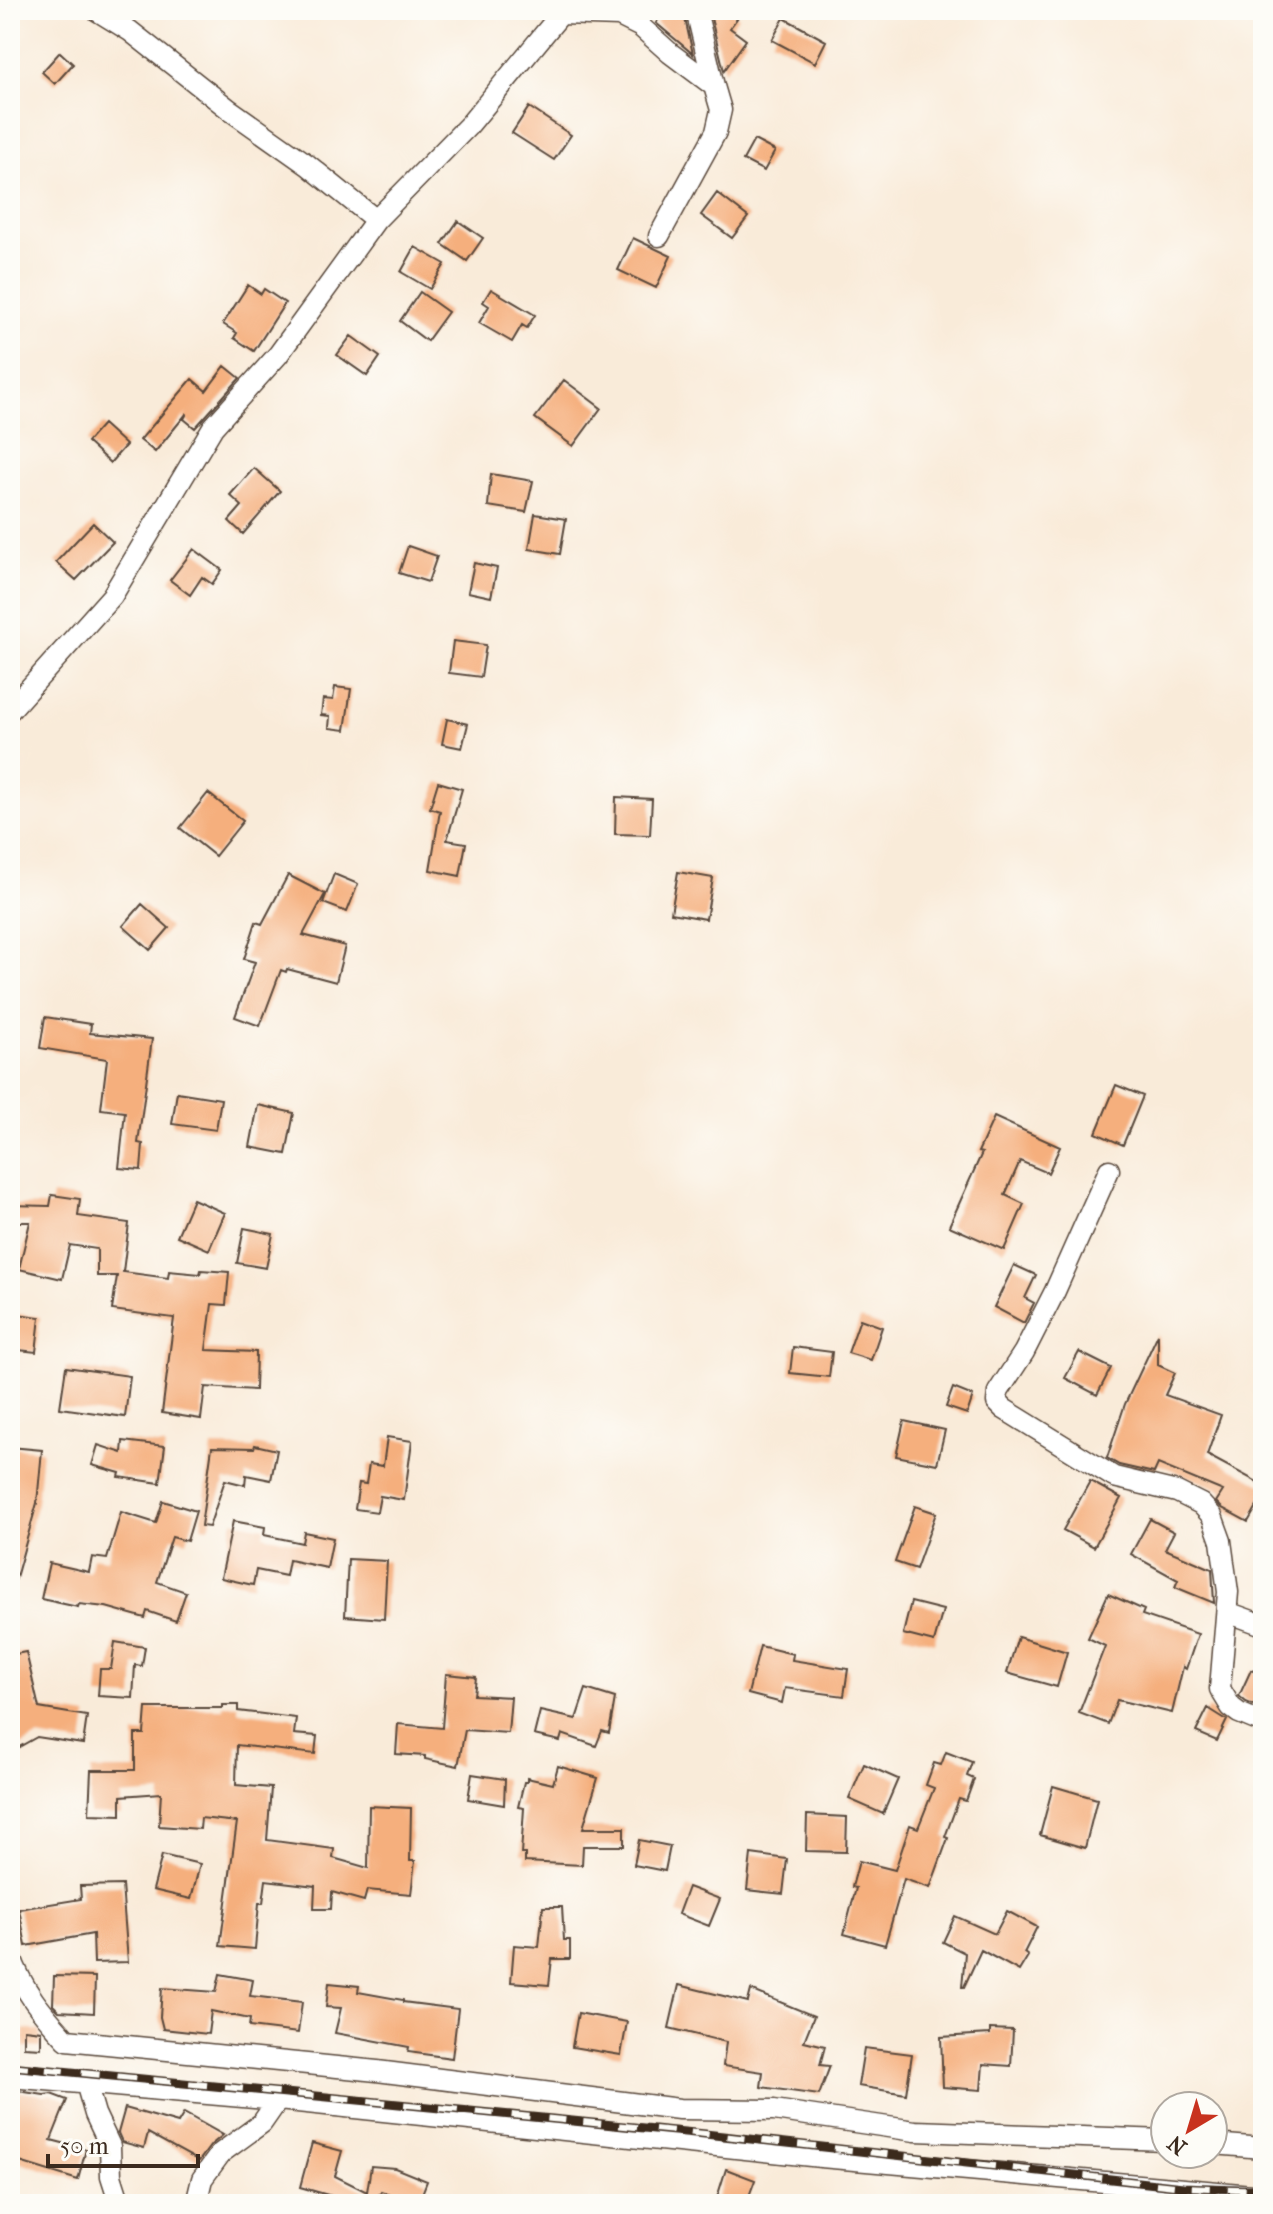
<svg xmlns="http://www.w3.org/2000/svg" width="1273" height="2214" font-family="'IM FELL French Canon',serif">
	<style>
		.building { fill: #f5af7d }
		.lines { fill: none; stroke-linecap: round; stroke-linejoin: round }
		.minor-casing { stroke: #58473a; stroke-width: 23 }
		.minor { stroke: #fff; stroke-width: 20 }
		.rail-casing { stroke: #3b2a1e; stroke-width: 9 }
		.rail { stroke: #fdfcf7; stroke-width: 6; stroke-dasharray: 18; stroke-linecap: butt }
	</style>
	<rect width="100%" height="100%" fill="#fdfcf7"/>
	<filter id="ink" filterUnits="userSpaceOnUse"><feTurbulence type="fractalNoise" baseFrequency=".0125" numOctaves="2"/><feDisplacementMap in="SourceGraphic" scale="16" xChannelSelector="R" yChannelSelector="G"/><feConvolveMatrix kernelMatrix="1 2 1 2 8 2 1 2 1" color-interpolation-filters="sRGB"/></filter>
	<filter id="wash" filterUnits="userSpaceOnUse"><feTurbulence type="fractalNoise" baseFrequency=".006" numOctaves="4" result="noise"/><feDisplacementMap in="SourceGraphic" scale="32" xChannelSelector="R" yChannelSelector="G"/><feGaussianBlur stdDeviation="1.8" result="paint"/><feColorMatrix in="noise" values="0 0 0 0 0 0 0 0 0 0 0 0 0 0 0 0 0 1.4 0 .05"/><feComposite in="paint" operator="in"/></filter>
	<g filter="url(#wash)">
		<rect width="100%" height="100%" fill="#f9ebd9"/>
		<g id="blocks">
			<!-- building -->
			<path class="building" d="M665,10H683L693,54L656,23Z
				M709,10H728L738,17L730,28L746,40L724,71Z
				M784,18L826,41L815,63L772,40Z
				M60,52L73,64L55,84L42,72Z
				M529,107L571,135L554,160L512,133Z
				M754,140L775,151L764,171L743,160Z
				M717,193L748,217L732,238L701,215Z
				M458,221L483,238L467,261L442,244Z
				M633,238L671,256L656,288L618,270Z
				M415,247L445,264L430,289L401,272Z
				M248,285L261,294L264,289L285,303L254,351L234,338L237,333L223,324Z
				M491,289L535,315L527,328L522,325L512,342L479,323L489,306L483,302Z
				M420,292L448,312L427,341L400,321Z
				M351,336L380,357L367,376L337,355Z
				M225,366L240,378L195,428L184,419L187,413L155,452L140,440L192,379L206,391Z
				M564,380L601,408L573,446L535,418Z
				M103,424L126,445L110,463L87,442Z
				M254,468L280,491L243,534L229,521L242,506L230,495Z
				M491,474L533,481L526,512L488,506Z
				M535,514L566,519L560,554L529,549Z
				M93,523L113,542L76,580L56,562Z
				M408,546L437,556L428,582L399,573Z
				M194,549L222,570L212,584L202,577L190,595L170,580Z
				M474,563L497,568L491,597L468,592Z
				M453,641L486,645L481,677L449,673Z
				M335,687L351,689L345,730L329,728L330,716L321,715L323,699L333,700Z
				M447,719L468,724L462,748L442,744Z
				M438,782L462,789L447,840L466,843L460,876L430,870L440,811L430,808Z
				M208,793L243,821L215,856L180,828Z
				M616,797L652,799L650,835L615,834Z
				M678,872L713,878L706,919L671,913Z
				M334,874L358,884L347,912L323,903Z
				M288,875L325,894L303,935L345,946L336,982L287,969L286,972L281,970L260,1026L235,1017L255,962L244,959L256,922L262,924Z
				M142,904L169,928L150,950L123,926Z
				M45,1017L91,1024L90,1033L152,1039L138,1143L143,1144L141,1170L119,1168L125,1112L101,1109L107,1059L40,1048Z
				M1116,1085L1143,1096L1123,1145L1096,1133Z
				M177,1092L221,1099L216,1130L172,1124Z
				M258,1105L294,1113L286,1154L250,1147Z
				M994,1117L1060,1147L1048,1173L1020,1161L1005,1195L1024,1204L1004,1250L949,1226L982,1153L978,1152Z
				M52,1195L80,1199L78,1216L129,1223L123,1272L168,1278L169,1271L200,1274L201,1270L229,1272L226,1305L212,1304L206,1350L256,1352L255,1390L205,1387L201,1419L162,1413L174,1318L112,1310L117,1276H97V1249L70,1245L62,1279L19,1269L30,1222H10V1205L50,1206Z
				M193,1199L225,1213L209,1250L177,1236Z
				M244,1228L273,1234L266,1268L237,1263Z
				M1014,1265L1036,1275L1025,1298L1034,1303L1024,1323L994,1307Z
				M10,1313L40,1317L36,1352L10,1349Z
				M860,1319L882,1327L871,1360L848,1353Z
				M1158,1334V1365L1175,1373L1165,1395L1221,1415L1207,1455L1263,1485V1496L1248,1522L1222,1508L1216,1502L1223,1491L1158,1464L1154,1473L1119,1465L1107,1458L1125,1404Z
				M793,1347L832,1352L829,1377L790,1373Z
				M1079,1352L1111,1368L1097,1395L1065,1378Z
				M66,1367L130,1376L125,1417L60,1408Z
				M953,1388L973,1396L967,1414L946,1407Z
				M904,1421L945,1430L937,1464L896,1456Z
				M387,1437L412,1441L404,1500L380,1496L377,1512L355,1509L359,1483L366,1484L369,1464L383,1466Z
				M123,1441L165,1446L160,1483L119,1477L120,1473L92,1465L98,1445L122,1453Z
				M255,1445L277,1450L271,1480L246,1475L245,1485L225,1480L209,1527L201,1526L212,1447L254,1448Z
				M10,1447L42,1450L37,1503L15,1581L10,1580Z
				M1090,1481L1121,1498L1094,1547L1063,1530Z
				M163,1501L196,1511L187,1541L172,1537L157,1582L186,1592L176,1621L147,1611L145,1618L106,1607L79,1604L78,1607L41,1599L49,1563L89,1572L92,1557L107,1559L121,1512L156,1523Z
				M915,1506L936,1513L916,1569L895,1562Z
				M1150,1519L1174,1532L1165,1549L1212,1569L1214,1603L1175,1587L1178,1580L1131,1554Z
				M233,1521L265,1527L264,1535L302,1543L304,1532L333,1538L327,1568L289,1560L286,1576L256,1570L253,1585L221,1578Z
				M348,1559L387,1561L384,1619L345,1616Z
				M1108,1594L1144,1610L1142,1615L1198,1634L1186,1669L1183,1667L1172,1713L1117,1700L1108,1724L1079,1713L1105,1646L1088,1638Z
				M911,1602L943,1610L934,1642L903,1634Z
				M1018,1637L1067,1652L1057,1687L1007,1673Z
				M115,1642L145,1647L142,1666L135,1665L133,1698L98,1696L100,1669H111Z
				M760,1646L793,1654L792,1660L848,1669L844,1696L785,1688L782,1703L748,1694Z
				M26,1652L39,1708L87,1716L83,1744L37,1737L10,1752V1655Z
				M1251,1670L1263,1675V1709L1246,1702L1239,1696Z
				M446,1674L476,1677L474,1695L511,1697L508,1733L465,1730L458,1766L425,1759V1756L396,1754L398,1724L442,1728Z
				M586,1689L615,1698L609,1733L602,1731L596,1746L562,1734L560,1741L534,1735L540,1711L576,1719Z
				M223,1705H238V1711L296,1718L294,1734L317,1736L315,1754L237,1745L236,1785L271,1788L267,1840L334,1849L333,1858L368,1868L369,1806L411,1808L410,1861H415L411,1894L367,1890L364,1901L332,1892L331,1909H314L315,1886L266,1880L263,1903H259L255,1949L220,1946L237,1822L201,1818L200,1829L159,1826L161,1793L121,1796V1815L89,1814L91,1770H135V1734H144L146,1708H223Z
				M1208,1708L1227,1720L1217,1741L1196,1732Z
				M946,1752L972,1762L967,1776L974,1779L966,1801L959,1799L945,1837L948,1838L930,1888L904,1879L885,1945L844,1934L856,1888L852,1887L859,1861L895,1870L910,1825L918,1828L934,1788L926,1785L934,1763L941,1765Z
				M864,1764L898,1779L883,1814L849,1799Z
				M558,1766L598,1778L583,1828H624V1846H583L582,1865L525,1862V1854H521L524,1808L518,1807L524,1782H527V1778L553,1784Z
				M472,1774L505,1779L504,1805L468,1799Z
				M1053,1786L1097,1799L1085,1848L1040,1835Z
				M807,1815L847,1817L846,1852L806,1851Z
				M639,1840L670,1846L665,1871L634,1865Z
				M751,1854L787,1859L783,1894L747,1890Z
				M162,1855L200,1864L191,1899L153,1890Z
				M122,1885L128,1962L94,1963L93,1934L26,1946L19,1909L81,1899L80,1886Z
				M688,1887L720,1899L709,1926L678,1914Z
				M543,1907H562L564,1940H570V1959H552L549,1985L511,1982L514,1945L539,1947Z
				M1007,1911L1037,1927L1024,1953L1028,1956L1019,1971L981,1950L964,1987H962L965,1953L943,1942L955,1916L995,1934Z
				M220,1974L253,1980L250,1996L302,2002L298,2033L249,2027L250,2019L211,2011L208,2034L163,2029L160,2017L162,1988L216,1992Z
				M54,1976L95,1977L94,2013L59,2011L53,2005Z
				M329,1983L359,1986L358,1992L403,2000V2002L458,2009L452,2058L408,2052L409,2047L335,2033L341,2008L326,2007Z
				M679,1985L748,2002L751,1990L814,2016L804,2041L825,2046L820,2065L830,2066L819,2095L761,2087L763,2072L723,2066L726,2042L669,2028Z
				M578,2013L627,2022L621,2055L572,2047Z
				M24,2029L41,2031V2048L24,2047Z
				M990,2029L1013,2030L1011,2066L983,2064L981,2090L943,2087L941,2037L990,2034Z
				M864,2048L912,2054L906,2094L858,2086Z
				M18,2091L44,2095L51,2094L67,2100L51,2140L86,2149L78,2180L10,2159V2122Z
				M125,2108L178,2123L184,2113L223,2135L211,2145L199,2161L148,2133L144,2148L122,2142L118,2133Z
				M312,2143L342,2151L335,2176L367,2192L371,2166L395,2168L427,2181L418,2204L381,2191L378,2197L393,2204H332L335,2197L300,2187Z
				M726,2169L755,2180L746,2204H715Z"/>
		</g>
	</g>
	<g filter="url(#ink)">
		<use href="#blocks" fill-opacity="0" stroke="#58473a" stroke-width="2"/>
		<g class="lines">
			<defs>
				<path id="minor" d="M96,10L130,31L230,110L308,165L376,220
					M696,10L714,86
					M562,14L619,16L641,27L670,53L714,86L721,110L716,132L659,236
					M10,710L112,596L213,427L278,355L376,220L470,124L564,10
					M1109,1170L1055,1291L1024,1352L998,1392L997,1402L1004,1409L1114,1477L1177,1492L1201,1504L1212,1516L1221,1541L1228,1592L1220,1689L1231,1707L1239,1713L1263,1723
					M1227,1612L1263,1625
					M10,1954C22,1990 42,2013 67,2040L377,2071L679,2109L774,2110L915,2131L1165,2140
					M10,2077L278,2100L821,2157L1263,2196
					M86,2083L95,2114L110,2146L111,2176L120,2204
					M1213,2144L1263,2148
					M196,2204L202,2179L221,2153L262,2123L278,2100"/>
			</defs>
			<!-- minor casing -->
			<use href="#minor" class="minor-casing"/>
			<!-- minor -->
			<use href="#minor" class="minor"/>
			<defs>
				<path id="rail" d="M10,2066L705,2134L1183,2187L1263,2190"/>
			</defs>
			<!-- rail casing -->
			<use href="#rail" class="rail-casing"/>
			<!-- rail -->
			<use href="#rail" class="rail"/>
		</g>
	</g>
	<!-- margin -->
	<rect width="1273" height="2214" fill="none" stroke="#fdfcf7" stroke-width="40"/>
	<!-- north arrow -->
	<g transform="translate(1189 2130) rotate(218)"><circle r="38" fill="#fdfcf7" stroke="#afa8a0" stroke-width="2"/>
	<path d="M0-6L14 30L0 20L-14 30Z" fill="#c8321e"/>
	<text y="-12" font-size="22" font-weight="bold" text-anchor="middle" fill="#3b2a1e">N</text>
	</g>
	<!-- scale -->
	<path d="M48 2154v12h150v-12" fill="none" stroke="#3b2a1e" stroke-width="4"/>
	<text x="60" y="2154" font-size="24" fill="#3b2a1e" stroke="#fdfcf7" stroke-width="6" paint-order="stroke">50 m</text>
</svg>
